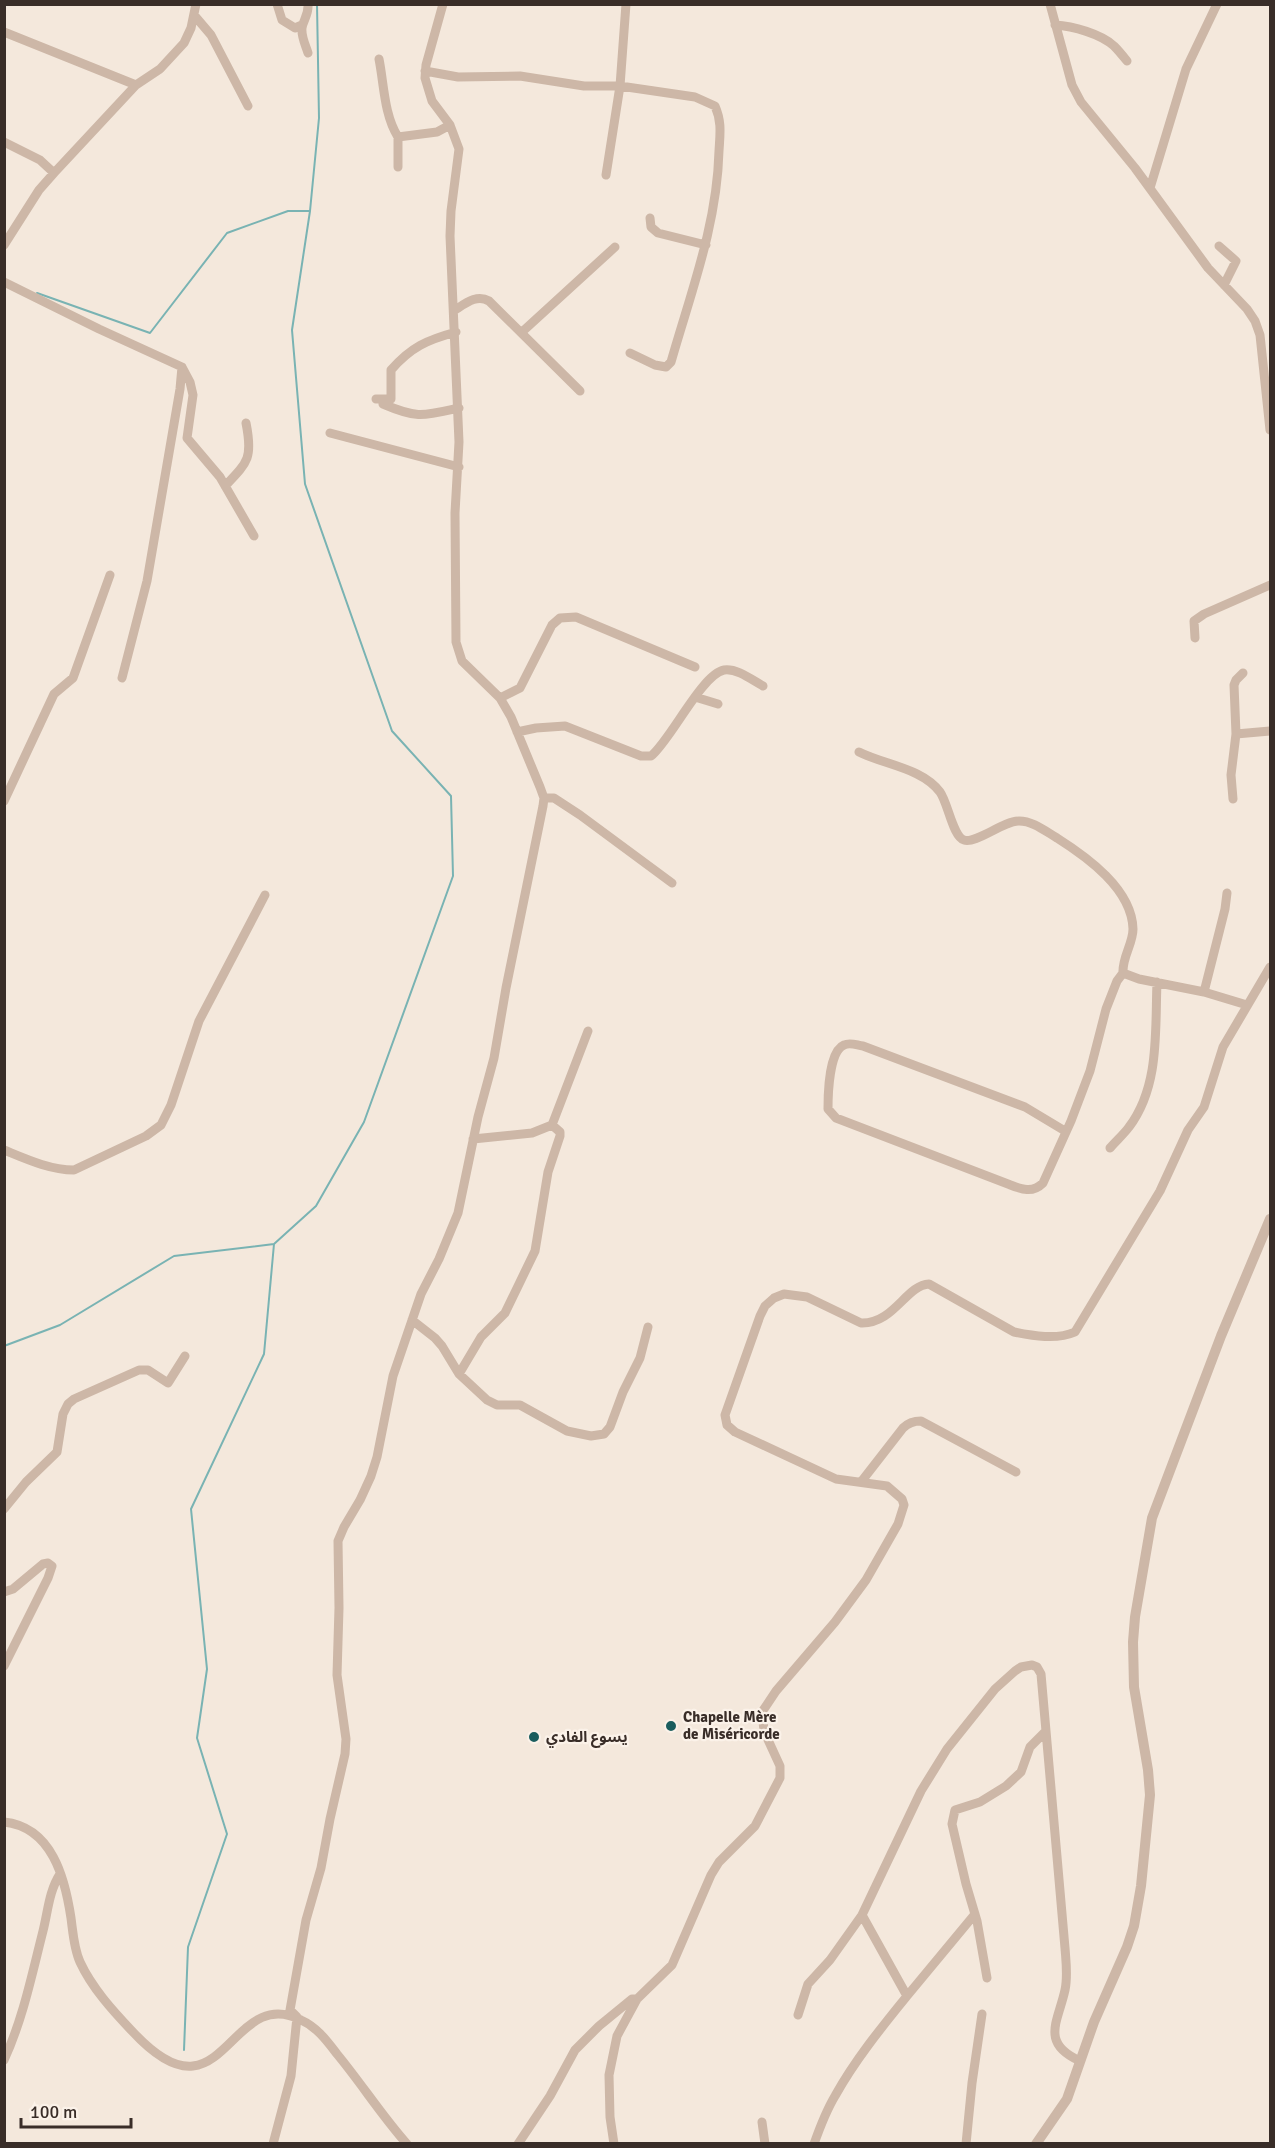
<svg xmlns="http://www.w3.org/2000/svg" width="1275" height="2148" font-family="Signika,'Noto Sans Arabic',sans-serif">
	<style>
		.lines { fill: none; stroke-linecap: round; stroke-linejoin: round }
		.stream { stroke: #79b3b3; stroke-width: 2 }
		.minor { stroke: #cdb7a7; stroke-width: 9 }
		.tertiary { stroke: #cdb7a7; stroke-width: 10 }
		.poi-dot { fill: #1a5d5e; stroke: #fbf2e9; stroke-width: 2 }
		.labels { text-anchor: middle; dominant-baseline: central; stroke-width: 4.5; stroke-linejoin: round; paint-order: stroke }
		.poi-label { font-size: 15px; font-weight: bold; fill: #392d28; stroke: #fbf2e9; text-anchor: start }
	</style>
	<rect width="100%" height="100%" fill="#f4e8dc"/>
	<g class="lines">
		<!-- stream -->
		<path class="stream" d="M37,293L150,333L227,233L288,211H310
			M4,1346L60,1325L174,1256L274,1244L316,1206L364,1122L453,876L451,796L392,731L305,484L292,330L310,211L319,118L317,4
			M184,2050L188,1947L227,1834L197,1738L207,1669L191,1509L264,1354L274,1244"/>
		<!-- minor -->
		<path class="minor" d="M277,4L282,20L295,28L302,25
			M308,4C309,15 303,20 302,28C301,37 306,46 308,53
			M1050,4L1072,85L1081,102L1135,168L1208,268L1247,309L1255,321L1260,335L1270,430
			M194,15L211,35L248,106
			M1055,25C1073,26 1101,34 1114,46C1119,51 1123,56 1127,61
			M4,32L136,85
			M379,59C384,84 384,115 398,137L437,132L450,125
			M425,71L458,77L520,76L584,86H620L626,4
			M4,142L40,160L54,173
			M398,167V137
			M606,175L620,86L695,97L715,106C722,122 720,134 719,151C717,225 691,292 671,362L666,367L655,365L630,353
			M1150,188L1186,69L1217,4
			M650,218L651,227L658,233L706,245
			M4,245L39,190L54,173L136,85L160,69L184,43L191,28L196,4
			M1219,246L1236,261L1224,285
			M4,282L99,329L182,367L190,382L193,395L187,438L220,477L254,536
			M455,310C466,303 477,294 489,301L580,391
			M522,332L615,247
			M376,399H391V370C411,347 427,340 456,332
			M383,404C418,419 423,416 459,408
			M330,433L459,467
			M225,486C248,462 253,458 246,423
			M1195,638L1194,621L1204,614L1270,585
			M122,678L147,581L180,389L182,367
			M695,697L718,704
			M500,698L520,688L552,625L560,618L576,617L695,667
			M517,732L536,728L565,726L641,756H651C670,741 702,674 724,670C737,668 752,680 763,686
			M1236,734L1234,685L1236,680L1243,673
			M859,752C885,765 922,768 940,792C948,803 953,837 964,840C976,844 1003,821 1019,821C1033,821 1045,831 1057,838C1087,857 1132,889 1133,929C1133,944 1122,957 1123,973L1139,979L1204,992L1247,1005
			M544,798H554L580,815L672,883
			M1233,799L1231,775L1236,734L1270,731
			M4,801L54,694L73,678L110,575
			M1204,992L1225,909L1227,893
			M1065,1131L1025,1107L863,1046C856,1045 850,1042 844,1045C829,1051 828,1095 828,1109L836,1118L1008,1184C1021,1189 1032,1194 1043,1183L1071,1121L1090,1071L1106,1009L1117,981L1123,973
			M473,1139L532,1133L552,1125L588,1031
			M1110,1148C1116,1141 1124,1134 1129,1127C1160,1086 1155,1030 1157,982
			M4,1150C26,1159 50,1170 74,1170L146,1136L161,1125L171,1105L199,1021L265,895
			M412,1320L435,1338L442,1346L459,1374L487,1400L497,1405H520L567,1431L591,1436L604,1434L610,1427L623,1392L640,1358L648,1327
			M459,1374L481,1337L505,1313L535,1251L548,1172L560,1136V1132L552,1125
			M861,1482L903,1428C908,1423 913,1421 921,1421L1016,1472
			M4,1509L26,1482L57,1452L63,1414L68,1404L74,1399L139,1370H148L168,1383L185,1356
			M4,1592L13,1589L43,1564L48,1563L52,1566L48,1578L4,1666
			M4,1822C52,1827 65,1878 71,1918C73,1933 74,1949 80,1962C92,1988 113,2011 132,2031C224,2131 228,1983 301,2020C317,2027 327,2041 337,2054C361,2083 382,2116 407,2144
			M987,1978L977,1921L966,1884L952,1824L955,1810L980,1802L1006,1786L1021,1772L1030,1747L1046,1731
			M907,1996L975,1914
			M798,2015L808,1984L830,1960L862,1915L921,1791L947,1749L995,1689L1015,1671L1021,1667L1032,1665L1037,1667L1041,1674L1065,1948C1066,1962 1068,1976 1065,1990C1058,2022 1040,2043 1080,2061
			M4,2060C23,2019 32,1974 43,1931C48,1911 49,1891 60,1874
			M762,2122L765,2144
			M273,2144L291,2076L297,2017L290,2010L306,1920L321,1868L330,1819L345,1754L346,1739L337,1675L339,1608L338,1541L344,1527L360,1500L371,1476L377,1457L393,1376L421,1294L439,1259L458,1213L478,1117L494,1058L506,988L543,806L544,798L540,787L511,717L500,698L462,661L456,642L455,513L459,442L450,236L451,211L459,149L450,125L432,101L425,78L426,65L443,4
			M518,2144L550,2096L575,2050L599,2026L632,1999H637
			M614,2144L610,2117L609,2075L617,2036L637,1999L672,1965L711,1875L719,1862L755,1826L780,1778V1766L764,1731L762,1712L776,1691L835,1622L866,1580L898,1524L904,1505L902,1499L887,1486L836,1479L735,1432L727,1425L725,1415L760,1316L765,1306L774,1298L784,1294L807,1297L861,1323C894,1324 906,1285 929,1284L1014,1332C1033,1336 1057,1340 1075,1332L1160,1191L1188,1130L1204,1107L1223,1047L1270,967
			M814,2144C820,2127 826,2111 835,2096C855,2060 881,2028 907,1996L862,1915
			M966,2144L972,2083L982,2014"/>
		<!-- tertiary -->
		<path class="tertiary" d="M1036,2144L1067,2099L1094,2022L1127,1947L1134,1926L1141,1886L1150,1795L1148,1770L1134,1687L1133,1642L1135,1617L1152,1518L1221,1336L1270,1219"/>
	</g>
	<!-- markers -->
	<g class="poi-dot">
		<circle cx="671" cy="1726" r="6"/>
		<circle cx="534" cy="1737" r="6"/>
	</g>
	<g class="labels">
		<!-- poi labels -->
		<g class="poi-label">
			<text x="683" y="1717">Chapelle Mère<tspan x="683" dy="17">de Miséricorde</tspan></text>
			<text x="546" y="1737">يسوع الفادي</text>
		</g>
	</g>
	<!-- border -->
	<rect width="1275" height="2148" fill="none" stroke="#392d28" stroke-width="12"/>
	<!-- scale -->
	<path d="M21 2118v9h110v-9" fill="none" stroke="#392d28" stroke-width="3"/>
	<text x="30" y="2118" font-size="18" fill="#392d28" stroke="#fbf2e9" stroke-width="4.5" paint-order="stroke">100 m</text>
</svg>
